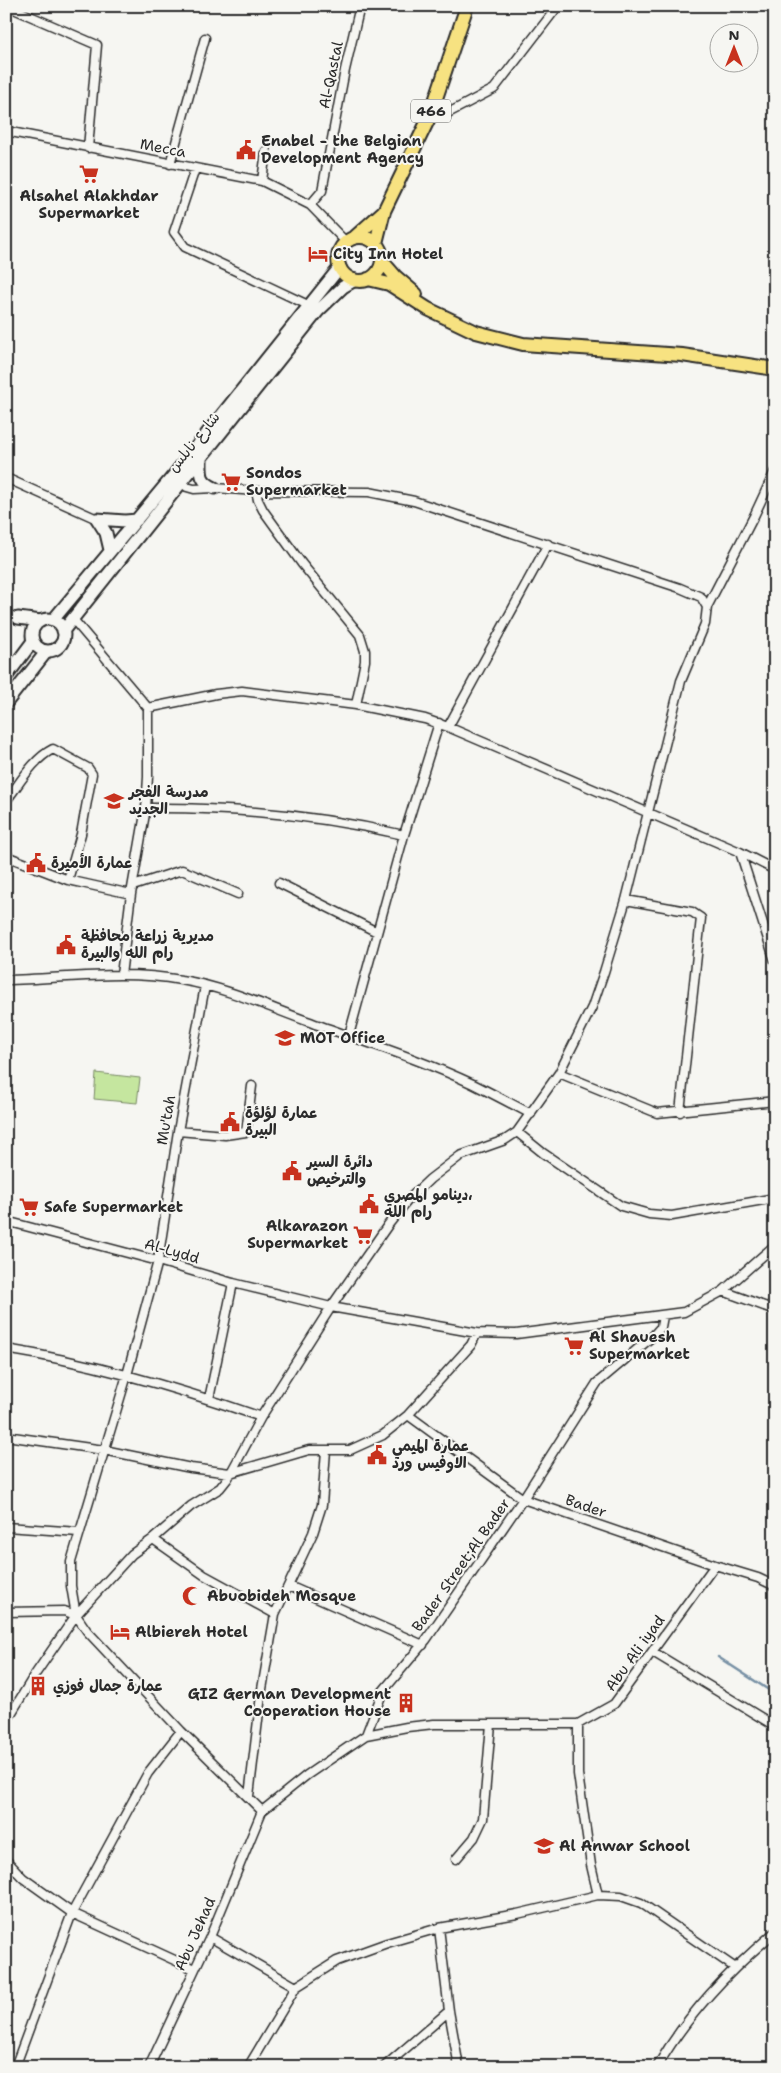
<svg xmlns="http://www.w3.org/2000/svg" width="781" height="2073" font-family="'Shantell Sans','Playpen Sans Arabic',sans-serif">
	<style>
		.green { fill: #c5e69f; stroke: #788865 }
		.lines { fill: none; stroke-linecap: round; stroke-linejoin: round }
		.stream { stroke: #7891a5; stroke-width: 2.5 }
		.minor-casing { stroke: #2b2b2b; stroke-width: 11 }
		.secondary-casing { stroke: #2b2b2b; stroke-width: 15 }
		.primary-casing { stroke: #2b2b2b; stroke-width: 16 }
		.minor { stroke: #f6f6f2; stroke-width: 8 }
		.secondary { stroke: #f6f6f2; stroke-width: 11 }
		.primary { stroke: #f7e281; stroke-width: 12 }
		.labels { text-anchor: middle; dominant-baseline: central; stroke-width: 4; stroke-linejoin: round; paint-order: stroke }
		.shield { fill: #f6f6f2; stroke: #686867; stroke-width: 1 }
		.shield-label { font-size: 14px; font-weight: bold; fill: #2b2b2b }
		.street-label { font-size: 15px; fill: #2b2b2b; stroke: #f6f6f2 }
		.poi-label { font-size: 15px; font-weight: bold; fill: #2b2b2b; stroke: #f6f6f2; text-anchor: start }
	</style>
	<rect width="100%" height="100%" fill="#f6f6f2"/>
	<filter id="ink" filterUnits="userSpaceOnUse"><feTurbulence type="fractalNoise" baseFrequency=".02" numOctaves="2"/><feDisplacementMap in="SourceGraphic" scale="10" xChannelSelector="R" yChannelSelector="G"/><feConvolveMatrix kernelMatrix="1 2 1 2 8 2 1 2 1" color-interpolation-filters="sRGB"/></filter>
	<g filter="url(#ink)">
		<!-- green -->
		<path class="green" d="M96,1073L140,1078L137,1103L94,1099Z"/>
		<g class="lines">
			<!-- stream -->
			<path class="stream" d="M718,1657L775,1694"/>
			<defs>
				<path id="minor" d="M7,6L97,45L88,148
					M430,116L450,112L494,89L558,6
					M6,131L262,181L310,205L346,242
					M170,164L205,38
					M195,169L174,232L185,247L308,305
					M262,181L266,151
					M310,205L322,191L345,70L360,6
					M6,478L97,519
					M256,491L258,500L263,510L302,564L360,635L365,651V661L356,705
					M707,607L754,516L775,471
					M6,614L18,618
					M72,618L148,708V777L146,808L131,894L121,975
					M148,708L216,694L242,691L356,705L425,719L448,727L740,852L775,870
					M448,727L548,544
					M6,801C20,783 33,759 53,749L88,768L92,774L81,834L68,880L131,894
					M146,808C235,807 317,815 404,835
					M740,852L775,961
					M6,856L68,880
					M279,883L377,932
					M133,886L182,870L238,894
					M626,900L692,912L701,918L680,1112
					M6,980C63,979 124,969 181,980C224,987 266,1006 307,1021C362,1041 420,1059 473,1084C493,1094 512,1104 531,1114
					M205,986L178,1131L158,1261L127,1375L71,1562V1586L76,1615L87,1631L181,1731L262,1811
					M349,1035L404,835L439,723
					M559,1073L657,1113L775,1101
					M178,1131L225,1135L246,1132L252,1086
					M517,1132L543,1153L621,1206L649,1214L672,1216L775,1198
					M6,1221L158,1261L233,1283L331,1307L477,1333L516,1334L684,1312L723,1291L775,1245
					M723,1291L775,1310
					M6,1349C93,1363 178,1388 261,1417
					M209,1399L233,1283
					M408,1415L523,1499L715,1565L758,1578L775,1586
					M6,1436L104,1450L191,1468L230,1473L309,1450H350L383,1435L408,1415L471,1345L477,1333
					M6,1527L79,1532
					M153,1539L204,1575L275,1614
					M289,1586L423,1645
					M6,1612L64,1611L76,1615
					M653,1652L775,1726
					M6,1722L34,1676L76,1615L132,1554L153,1539L191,1506L220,1488L228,1478L261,1417L331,1307L388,1225L408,1200L430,1179L460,1156L505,1140L517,1132L559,1073L592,1007L604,972L626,900L681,681L705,624L707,607L701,597L680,588L414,501L369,492L256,491L215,488L194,489L187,487L179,480
					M366,1735L407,1727L434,1724H578
					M249,1796L261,1695L275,1614L313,1533L322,1505L326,1450
					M456,1859L474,1838L483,1819L491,1724
					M6,1860L23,1878L72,1913L194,1969
					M598,1895L591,1865L578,1774V1724L614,1704L715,1565
					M439,1928L449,2011L459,2067
					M210,1937L296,1987
					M15,2067L72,1913L148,1773L181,1731
					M149,2067L210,1937L262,1811L307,1775L366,1735L383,1691L426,1640L523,1499L597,1383L653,1336L661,1327L663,1316
					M248,2067L296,1987L337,1961L387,1943L439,1928L517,1914L598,1895L621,1896L641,1903L734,1967
					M384,2067L449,2011
					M657,2067C688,2013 728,1972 775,1932"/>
				<path id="secondary" d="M201,458C201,474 199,481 215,488
					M97,519L125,521L137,520
					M97,519L106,533L110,550
					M18,618L41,621
					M32 635a16 16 0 1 1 32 0a16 16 0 1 1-32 0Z
					M53,620L173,476L340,267
					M63,631L318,311L343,287L355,280
					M6,677L33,641
					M6,703L47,651"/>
				<path id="primary" d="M355,237L384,211
					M338 259a22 22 0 1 1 44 0a22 22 0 1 1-44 0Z
					M376,243L384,211L430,116L467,6
					M382,261L395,276L416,294
					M368,279L389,284L428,309L476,332L523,344L682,355L775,369"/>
			</defs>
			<!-- minor casing -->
			<use href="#minor" class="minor-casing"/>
			<!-- secondary casing -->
			<use href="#secondary" class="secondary-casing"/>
			<!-- primary casing -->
			<use href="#primary" class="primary-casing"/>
			<!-- minor -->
			<use href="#minor" class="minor"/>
			<!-- secondary -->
			<use href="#secondary" class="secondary"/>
			<!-- primary -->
			<use href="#primary" class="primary"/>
		</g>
	</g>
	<!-- icons -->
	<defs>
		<symbol id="civic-bare" viewBox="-9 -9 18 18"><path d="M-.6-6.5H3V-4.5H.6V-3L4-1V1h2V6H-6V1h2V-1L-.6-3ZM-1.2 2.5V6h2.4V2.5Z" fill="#c8321e" stroke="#f6f6f2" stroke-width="2.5" paint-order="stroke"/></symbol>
		<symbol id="supermarket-bare" viewBox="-9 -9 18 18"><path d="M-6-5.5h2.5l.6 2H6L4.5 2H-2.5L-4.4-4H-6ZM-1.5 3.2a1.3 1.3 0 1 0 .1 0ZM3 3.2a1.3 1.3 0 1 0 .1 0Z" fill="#c8321e" stroke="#f6f6f2" stroke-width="2.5" paint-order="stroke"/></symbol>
		<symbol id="hotel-bare" viewBox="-9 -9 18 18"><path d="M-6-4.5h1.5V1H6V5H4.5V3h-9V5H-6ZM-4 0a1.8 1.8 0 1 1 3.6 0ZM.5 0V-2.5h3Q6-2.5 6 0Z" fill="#c8321e" stroke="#f6f6f2" stroke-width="2.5" paint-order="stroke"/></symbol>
		<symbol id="school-bare" viewBox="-9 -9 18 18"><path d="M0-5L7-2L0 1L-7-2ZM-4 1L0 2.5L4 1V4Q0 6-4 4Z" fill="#c8321e" stroke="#f6f6f2" stroke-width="2.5" paint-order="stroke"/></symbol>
		<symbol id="mosque-bare" viewBox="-9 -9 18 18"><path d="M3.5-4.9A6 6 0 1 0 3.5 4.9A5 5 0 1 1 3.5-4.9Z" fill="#c8321e" stroke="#f6f6f2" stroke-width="2.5" paint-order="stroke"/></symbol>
		<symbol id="building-bare" viewBox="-9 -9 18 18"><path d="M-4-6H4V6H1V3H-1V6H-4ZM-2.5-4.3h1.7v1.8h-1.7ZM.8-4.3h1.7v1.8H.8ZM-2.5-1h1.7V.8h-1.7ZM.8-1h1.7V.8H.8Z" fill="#c8321e" stroke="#f6f6f2" stroke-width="2.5" paint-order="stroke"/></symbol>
	</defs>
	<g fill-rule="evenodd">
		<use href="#civic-bare" x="232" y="136" width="28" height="28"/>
		<use href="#supermarket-bare" x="75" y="160" width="28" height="28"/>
		<use href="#hotel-bare" x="304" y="240" width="28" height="28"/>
		<use href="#supermarket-bare" x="217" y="468" width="28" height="28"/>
		<use href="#school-bare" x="100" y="787" width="28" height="28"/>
		<use href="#civic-bare" x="22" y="849" width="28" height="28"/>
		<use href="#civic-bare" x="52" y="931" width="28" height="28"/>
		<use href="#school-bare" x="271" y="1024" width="28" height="28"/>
		<use href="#civic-bare" x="216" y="1108" width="28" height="28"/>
		<use href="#civic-bare" x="278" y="1157" width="28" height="28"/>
		<use href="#civic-bare" x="355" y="1190" width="28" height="28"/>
		<use href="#supermarket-bare" x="15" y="1193" width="28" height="28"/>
		<use href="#supermarket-bare" x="349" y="1221" width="28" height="28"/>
		<use href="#supermarket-bare" x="560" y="1332" width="28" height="28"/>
		<use href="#civic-bare" x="363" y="1441" width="28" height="28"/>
		<use href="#mosque-bare" x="178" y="1582" width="28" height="28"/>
		<use href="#hotel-bare" x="106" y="1618" width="28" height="28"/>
		<use href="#building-bare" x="24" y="1672" width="28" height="28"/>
		<use href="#building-bare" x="392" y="1689" width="28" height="28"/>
		<use href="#school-bare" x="530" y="1832" width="28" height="28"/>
	</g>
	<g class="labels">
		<!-- shield labels -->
		<rect class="shield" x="411" y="99.5" width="40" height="23" rx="4"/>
		<g class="shield-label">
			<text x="431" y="111">466</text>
		</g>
		<!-- street labels -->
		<g class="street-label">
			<text transform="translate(331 75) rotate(-78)">Al-Qastal</text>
			<text transform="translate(163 148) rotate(11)">Mecca</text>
			<text transform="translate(194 442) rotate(-51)">شارع نابلس</text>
			<text transform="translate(166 1120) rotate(-80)">Mu'tah</text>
			<text transform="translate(172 1251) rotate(16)">Al-Lydd</text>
			<text transform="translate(586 1506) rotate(19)">Bader</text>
			<text transform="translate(461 1565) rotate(-55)">Bader Street;Al Bader</text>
			<text transform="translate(635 1653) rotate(-54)">Abu Ali iyad</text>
			<text transform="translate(195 1934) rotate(-66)">Abu Jehad</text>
		</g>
		<!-- poi labels -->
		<g class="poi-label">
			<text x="261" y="141">Enabel - the Belgian<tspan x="261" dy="17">Development Agency</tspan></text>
			<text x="89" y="196" text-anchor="middle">Alsahel Alakhdar<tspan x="89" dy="17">Supermarket</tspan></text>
			<text x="333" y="254">City Inn Hotel</text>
			<text x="246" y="473">Sondos<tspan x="246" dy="17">Supermarket</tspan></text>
			<text x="129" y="792">مدرسة الفجر<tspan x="129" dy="17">الجديد</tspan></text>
			<text x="51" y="863">عمارة الأميرة</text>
			<text x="81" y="936">مديرية زراعة محافظة<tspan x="81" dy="17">رام الله والبيرة</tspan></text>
			<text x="300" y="1038">MOT Office</text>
			<text x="245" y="1113">عمارة لؤلؤة<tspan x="245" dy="17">البيرة</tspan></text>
			<text x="307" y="1162">دائرة السير<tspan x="307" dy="17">والترخيص</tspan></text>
			<text x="384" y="1195">دينامو المصري،<tspan x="384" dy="17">رام الله</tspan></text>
			<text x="44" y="1207">Safe Supermarket</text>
			<text x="348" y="1226" text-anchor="end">Alkarazon<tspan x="348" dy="17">Supermarket</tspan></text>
			<text x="589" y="1337">Al Shauesh<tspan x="589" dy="17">Supermarket</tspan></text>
			<text x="392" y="1446">عمارة الميمي<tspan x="392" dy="17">الاوفيس ورد</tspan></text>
			<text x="207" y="1596">Abuobideh Mosque</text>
			<text x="135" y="1632">Albiereh Hotel</text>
			<text x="53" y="1686">عمارة جمال فوزي</text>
			<text x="391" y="1694" text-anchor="end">GIZ German Development<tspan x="391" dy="17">Cooperation House</tspan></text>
			<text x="559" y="1846">Al Anwar School</text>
		</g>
	</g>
	<!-- margin -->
	<rect width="781" height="2073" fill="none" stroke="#f6f6f2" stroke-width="25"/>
	<rect x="12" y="12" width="756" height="2048" fill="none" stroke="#2b2b2b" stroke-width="2" filter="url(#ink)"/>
	<!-- north arrow -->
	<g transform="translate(734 48)"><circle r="24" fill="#f6f6f2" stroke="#a5a5a2"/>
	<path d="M0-4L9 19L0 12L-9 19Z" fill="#c8321e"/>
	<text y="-8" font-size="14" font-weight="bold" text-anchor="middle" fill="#2b2b2b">N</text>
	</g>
</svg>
